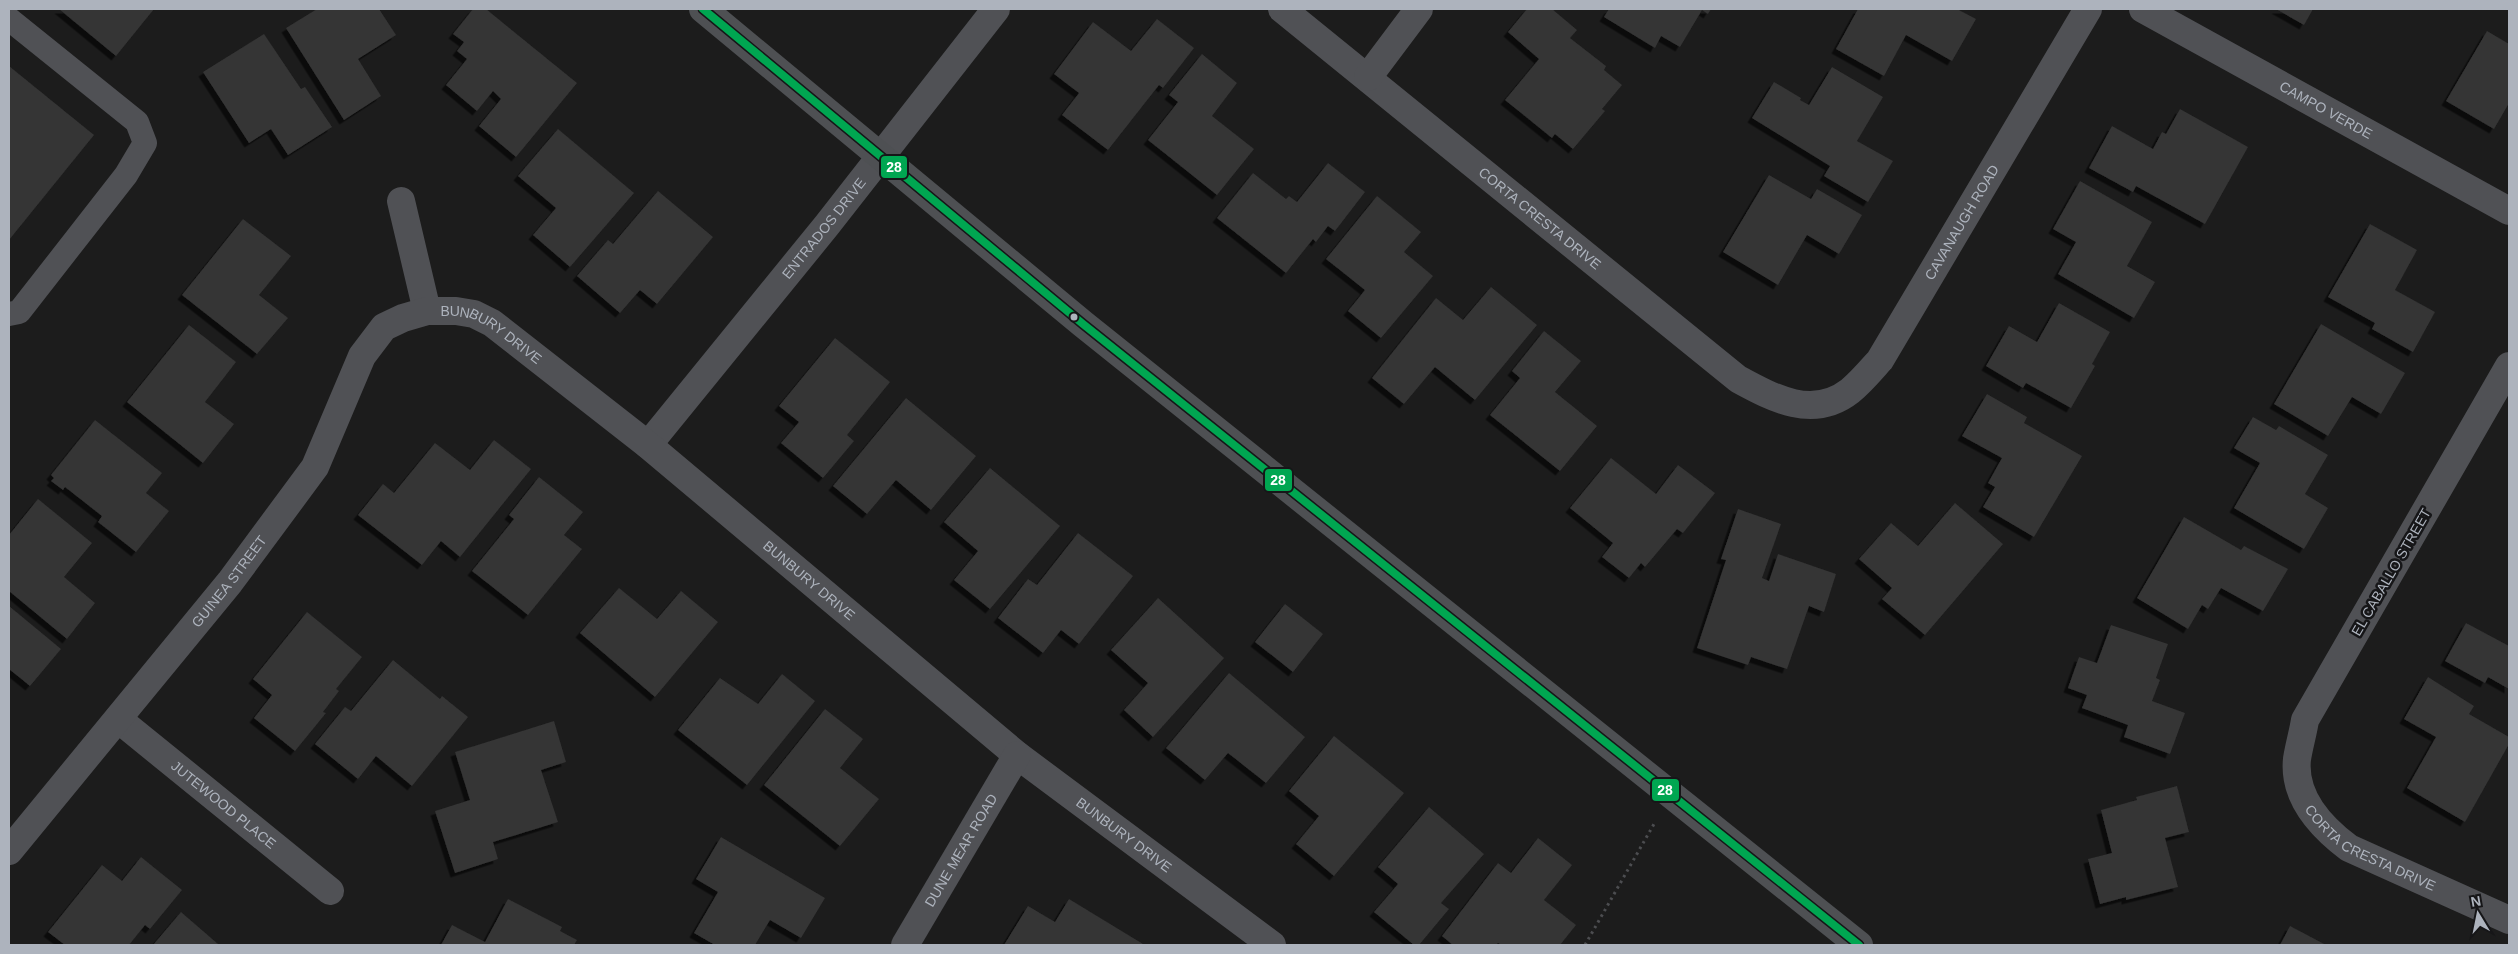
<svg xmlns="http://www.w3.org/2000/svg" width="2518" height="954" font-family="Helvetica,sans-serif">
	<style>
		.building { fill: #343434; filter: url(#shadow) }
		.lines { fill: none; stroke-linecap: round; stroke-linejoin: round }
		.path { stroke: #4c4d50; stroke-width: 3; stroke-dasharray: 2.5 4; stroke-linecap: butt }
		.service { stroke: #505155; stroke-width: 24 }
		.minor { stroke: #505155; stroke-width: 28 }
		.secondary { stroke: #4e5053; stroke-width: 28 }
		.bus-1-casing { stroke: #161618; stroke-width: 11 }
		.bus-1 { stroke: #00a651; stroke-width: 8 }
		.bus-dot { fill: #adb3bd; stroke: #161618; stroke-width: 2 }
		.labels { text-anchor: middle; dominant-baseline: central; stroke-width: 5; stroke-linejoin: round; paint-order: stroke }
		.street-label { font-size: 14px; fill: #adb3bd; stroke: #161618 }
		.line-badge { stroke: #161618; stroke-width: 2 }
		.badge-label { font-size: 14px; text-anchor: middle; font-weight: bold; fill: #fff }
	</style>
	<defs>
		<filter id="shadow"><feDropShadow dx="-4.5" dy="4.5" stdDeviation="0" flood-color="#0009"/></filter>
	</defs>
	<rect width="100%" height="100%" fill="#1c1c1c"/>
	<!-- building -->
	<path class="building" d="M59,9H154L116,56Z
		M317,9H379L396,35L358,59L381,96L344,120L286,28Z
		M473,9H486L577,83L516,157L479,126L501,99L493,91L477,111L446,85L467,59L457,51L464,42L453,34Z
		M1527,9H1552L1577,30L1570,38L1606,66L1604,70L1622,85L1602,109L1605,111L1573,149L1555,134L1552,138L1505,100L1539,59L1508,32Z
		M1609,9H1711L1708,14L1702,10L1680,47L1661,36L1655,48L1604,17Z
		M1858,9H1957L1976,19L1952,61L1906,35L1884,76L1836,49Z
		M2276,9H2313L2304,25Z
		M1157,19L1194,48L1163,88L1159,85L1108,150L1062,115L1079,93L1054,74L1093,22L1131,51Z
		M2487,31L2509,44V103L2494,129L2446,101Z
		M264,34L301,89L305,87L332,127L288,155L271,129L249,143L203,72Z
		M1202,54L1237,83L1212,116L1254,149L1217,195L1148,140L1178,102L1169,95Z
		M9,66L94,135L9,240Z
		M1832,67L1883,97L1857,141L1893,161L1868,202L1824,176L1830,166L1752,118L1774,82L1801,98L1800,100L1809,105Z
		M2180,109L2248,147L2205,224L2136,186L2133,192L2089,168L2112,126L2153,149L2162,132L2166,134Z
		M558,129L634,193L570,267L533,235L556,208L518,176Z
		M1328,163L1365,192L1335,231L1328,226L1316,242L1313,239L1286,273L1217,218L1253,173L1286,199L1289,196L1297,202Z
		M1769,175L1811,199L1817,189L1862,215L1839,254L1807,235L1778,285L1723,252Z
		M2080,181L2152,222L2127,266L2155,282L2134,318L2058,274L2076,242L2053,229Z
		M658,191L713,237L657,304L640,290L620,313L577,276L608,240L613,244Z
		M1377,196L1421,232L1404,252L1433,276L1381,338L1348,311L1365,290L1326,259Z
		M243,219L291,256L259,295L288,318L257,354L182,295Z
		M2370,224L2417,250L2395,290L2435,312L2413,352L2372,329L2375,323L2328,297Z
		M1491,287L1537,325L1475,400L1435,367L1404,404L1372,378L1436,298L1463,320Z
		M2059,303L2110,332L2092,364L2095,366L2071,408L2026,383L2023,388L1986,366L2009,326L2037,342Z
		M2321,324L2405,373L2381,414L2352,397L2328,436L2274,404Z
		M189,325L236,362L205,402L234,424L203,463L127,402Z
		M1544,331L1581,361L1555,392L1597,426L1560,471L1490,415L1520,378L1512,371Z
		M835,338L890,382L847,435L854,441L823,478L781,443L799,422L779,406Z
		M1987,394L2027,417L2024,423L2082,456L2034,537L1983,507L1995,487L1988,483L2002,458L1962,436Z
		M906,398L976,456L931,510L896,480L867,514L833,486Z
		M2253,417L2276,430L2279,426L2328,455L2305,494L2328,508L2304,549L2234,508L2260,463L2234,448Z
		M95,420L162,473L146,493L169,511L136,552L98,522L102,516L65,487L63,490L51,481L54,478L51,475Z
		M494,440L531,469L460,557L441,541L422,565L358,515L383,484L394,493L435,443L470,470Z
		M1611,458L1656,494L1678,465L1715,493L1683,533L1677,529L1645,567L1641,563L1629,578L1602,557L1613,543L1570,508Z
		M990,468L1060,526L990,609L954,580L978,551L944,522Z
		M539,477L583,512L564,535L582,549L528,615L472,571L514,519L509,515Z
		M38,499L92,543L64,577L95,603L67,639L9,591V535Z
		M1955,503L2003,544L1925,635L1882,599L1892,588L1859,559L1891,523L1918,546Z
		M1738,509L1781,524L1762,578L1769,581L1778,554L1836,574L1824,612L1809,606L1787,669L1751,657L1748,665L1697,648L1726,560L1721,559Z
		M2184,517L2241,550L2244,546L2288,569L2263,611L2221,588L2208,609L2202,605L2188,629L2137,598Z
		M1078,533L1133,576L1079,644L1061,630L1043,653L998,618L1028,579L1037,585Z
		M619,588L657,619L681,591L718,622L655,697L580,633Z
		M1158,598L1224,658L1153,737L1124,710L1148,683L1111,650Z
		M1285,604L1323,634L1293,672L1255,642Z
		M9,606L61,649L30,686L9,669Z
		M307,612L362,657L336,689L339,691L323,712L326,713L295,751L254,718L272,695L253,679Z
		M2466,623L2509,646V689L2488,677L2485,683L2445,661Z
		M2111,625L2168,644L2156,678L2160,680L2152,701L2185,713L2170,754L2124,737L2128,725L2082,708L2087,695L2068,688L2079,657L2097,663Z
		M393,660L440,699L442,696L468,717L412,786L376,756L358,779L315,744L345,707L351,711Z
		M1229,673L1305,737L1266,783L1228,753L1205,780L1166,748Z
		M782,674L815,701L747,785L678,730L720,678L758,704Z
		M2428,677L2474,706L2469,714L2509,737V744L2465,822L2407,788L2436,737L2404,719Z
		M825,709L863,739L840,768L879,799L840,846L764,785Z
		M554,721L566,762L541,770L558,822L493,842L498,859L455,873L435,811L470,800L455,752Z
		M1334,736L1404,793L1334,876L1296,844L1319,816L1289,791Z
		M2177,786L2189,832L2165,838L2178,887L2126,900V897L2100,904L2088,859L2112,853L2101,810L2137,800L2136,797Z
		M1429,807L1484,854L1441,903L1449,909L1419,945H1414L1374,912L1398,884L1378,867Z
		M721,837L825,898L801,938L770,920L755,945H715L694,933L718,892L696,879Z
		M1538,838L1572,865L1544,900L1576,925L1560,945H1502L1498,943L1496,945H1453L1442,936L1498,863L1511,873Z
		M141,857L182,890L150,929L145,925L129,945H65L48,932L102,865L122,881Z
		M508,899L562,927L560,931L577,940L574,945H441L452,925L485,942Z
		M1069,899L1143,944L1142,945H1004L1028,906L1055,922Z
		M181,912L218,944L217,945H153Z
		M2290,926L2326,945H2280Z"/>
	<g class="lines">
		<!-- path -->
		<path class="path" d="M1585,945L1654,824"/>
		<!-- service -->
		<path class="service" d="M9,19L137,122L145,143L126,175L19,312L9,314"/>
		<!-- minor -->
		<g class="minor">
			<path id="s1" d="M1282,9L1738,379C1773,398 1813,420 1850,391C1861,382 1871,370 1880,360L2088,9"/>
			<path id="s2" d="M2143,9L2509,211"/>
			<path d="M1368,77L1419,9"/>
			<path d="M401,201L427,311"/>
			<path id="s3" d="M2509,366L2305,720C2303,733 2299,746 2297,759C2293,797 2321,827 2349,848L2509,920"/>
			<path id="s4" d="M648,445L827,225L996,9"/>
			<path id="s5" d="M118,719L330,891"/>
			<path id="s6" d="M9,851L230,582L315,467L362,356L384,327L403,318L427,311H456L474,314L492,323L648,445L1017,755L1272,945"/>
			<path id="s7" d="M905,945L1017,755"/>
		</g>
		<!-- secondary -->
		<path class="secondary" d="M703,9L1083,324L1859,945"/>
		<defs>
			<path id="bus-1" d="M703,9L1083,324L1859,945"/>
		</defs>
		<!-- bus-1 casing -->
		<use href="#bus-1" class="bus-1-casing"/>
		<!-- bus-1 -->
		<use href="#bus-1" class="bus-1"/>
	</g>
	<!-- markers -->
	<circle class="bus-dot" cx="1074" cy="317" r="4.5"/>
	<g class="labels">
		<!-- street labels -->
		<g class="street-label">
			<text stroke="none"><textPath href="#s2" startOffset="209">CAMPO VERDE</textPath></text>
			<text stroke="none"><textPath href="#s1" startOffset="332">CORTA CRESTA DRIVE</textPath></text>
			<text stroke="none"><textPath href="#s1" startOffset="911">CAVANAUGH ROAD</textPath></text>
			<text stroke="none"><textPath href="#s4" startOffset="279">ENTRADOS DRIVE</textPath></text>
			<text stroke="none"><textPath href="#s6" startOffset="765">BUNBURY DRIVE</textPath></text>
			<text transform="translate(2391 572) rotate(-60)">EL CABALLO STREET</text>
			<text stroke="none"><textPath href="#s6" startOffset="1170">BUNBURY DRIVE</textPath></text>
			<text stroke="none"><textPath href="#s6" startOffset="348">GUINEA STREET</textPath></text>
			<text stroke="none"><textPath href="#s5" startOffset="136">JUTEWOOD PLACE</textPath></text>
			<text stroke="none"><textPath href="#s6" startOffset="1575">BUNBURY DRIVE</textPath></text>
			<text stroke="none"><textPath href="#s3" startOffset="574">CORTA CRESTA DRIVE</textPath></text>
			<text stroke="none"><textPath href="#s7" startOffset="110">DUNE MEAR ROAD</textPath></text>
		</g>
	</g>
	<g class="line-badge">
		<rect x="880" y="155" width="28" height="24" rx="5" fill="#00a651"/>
		<rect x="1264" y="468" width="29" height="24" rx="5" fill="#00a651"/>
		<rect x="1651" y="778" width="29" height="24" rx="5" fill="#00a651"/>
	</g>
	<g class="badge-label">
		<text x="894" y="172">28</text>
		<text x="1278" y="485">28</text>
		<text x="1665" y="795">28</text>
	</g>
	<!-- border -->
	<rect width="2518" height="954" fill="none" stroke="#adb3bd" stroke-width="20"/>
	<!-- north arrow -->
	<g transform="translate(2478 914) rotate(350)" stroke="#161618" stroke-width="4" paint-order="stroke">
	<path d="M0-4L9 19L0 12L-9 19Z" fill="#adb3bd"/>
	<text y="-8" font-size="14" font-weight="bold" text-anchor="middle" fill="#adb3bd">N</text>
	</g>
</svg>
